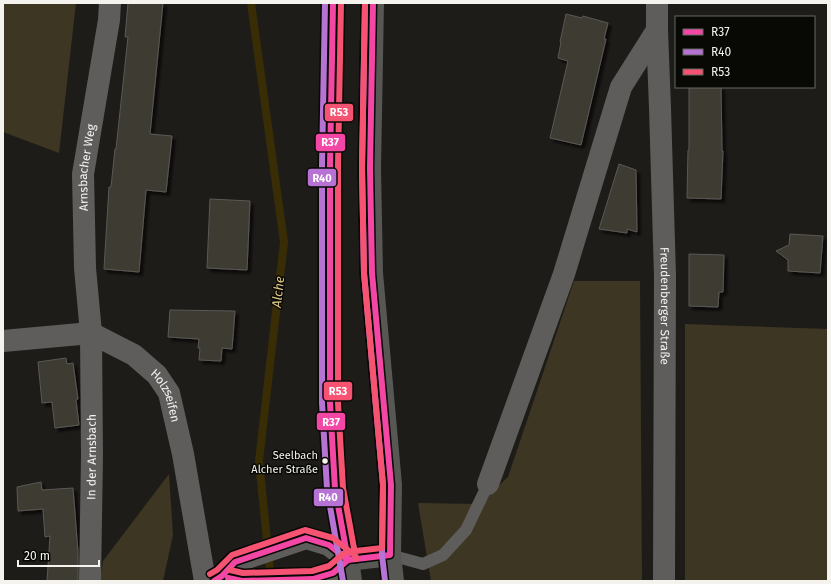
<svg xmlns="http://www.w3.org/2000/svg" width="831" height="584" font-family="'Fira Sans',sans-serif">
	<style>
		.green { fill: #3d3622 }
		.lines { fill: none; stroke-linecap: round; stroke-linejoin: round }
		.stream { stroke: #392d06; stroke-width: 8 }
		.building { fill: #3d3a31; stroke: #5a5956; filter: url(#shadow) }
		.service { stroke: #5e5d5c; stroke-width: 12 }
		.minor { stroke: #5e5d5c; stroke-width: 22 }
		.tertiary { stroke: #5e5d5c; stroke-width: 22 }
		.secondary { stroke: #575754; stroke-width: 22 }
		.bus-1-casing { stroke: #080805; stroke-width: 9 }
		.bus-2-casing { stroke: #080805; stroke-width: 9 }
		.bus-3-casing { stroke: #080805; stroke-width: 9 }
		.bus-1 { stroke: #f346a5; stroke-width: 6 }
		.bus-2 { stroke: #b673d3; stroke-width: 6 }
		.bus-3 { stroke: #f65372; stroke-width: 6 }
		.bus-dot { fill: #f4f3ee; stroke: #080805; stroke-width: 1.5 }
		.labels { text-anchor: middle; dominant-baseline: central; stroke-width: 3; stroke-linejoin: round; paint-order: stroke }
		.bus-label { font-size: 11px; fill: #f4f3ee; stroke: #080805; text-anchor: end }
		.street-label { font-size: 12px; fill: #f4f3ee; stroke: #080805 }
		.water-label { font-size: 13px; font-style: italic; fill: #e0c986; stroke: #080805 }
		.line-badge { stroke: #080805; stroke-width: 1.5 }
		.badge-label { font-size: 11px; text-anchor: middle; font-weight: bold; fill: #fff }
	</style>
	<defs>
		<filter id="shadow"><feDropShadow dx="3.5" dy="3.5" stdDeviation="1" flood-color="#0009"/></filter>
	</defs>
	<rect width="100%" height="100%" fill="#1e1c19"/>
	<!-- green -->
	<path class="green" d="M3,3H76L59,153L3,132Z
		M574,281H640L642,581H431L418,503L479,504L508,477Z
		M685,324L828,329V581H685Z
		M169,474L173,535L163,581H100L103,561Z"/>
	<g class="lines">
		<!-- stream -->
		<path class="stream" d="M251,3L284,242L259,461L271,580"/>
	</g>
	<!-- building -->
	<path class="building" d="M128,3H163L150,134L172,136L166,192L146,190L139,272L104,269L109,187H111L115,149H116L128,37H125Z
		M566,14L582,18L583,16L608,23L604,39H606L581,145L550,138L568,61L558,58L561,42H560Z
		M689,87H721L722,151H723L721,199L687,198L688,150H689Z
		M619,164L636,170L637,232L627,229V233L599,229Z
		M210,199L250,201L247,270L207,268Z
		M790,234L823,236L820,273L788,271V260L776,251L789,245Z
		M689,254L724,255L723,292H719L718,307L689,306Z
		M170,310L235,311L232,349L222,348L221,361L199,360L200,348H198L199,339L168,337Z
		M66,358L67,364L73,363L78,399L76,400L79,425L55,428L52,402L42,403L38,362Z
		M41,482L42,490L73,488L78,552V581H47L50,536L45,537L43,509L18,511L17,487Z"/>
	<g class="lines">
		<!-- service -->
		<path class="service" d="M390,555L423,564L443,555L466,530L488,484"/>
		<!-- minor -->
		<g class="minor">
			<path id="s1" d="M657,3V30L660,108L665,276L664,581"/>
			<path id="s2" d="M3,341L91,333L134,355L157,375L169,393L183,454L205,581"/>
			<path d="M488,484L564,274L621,87L657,30"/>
			<path id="s3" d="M90,581L92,456L91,333L85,268L83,174L109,20L110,3"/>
		</g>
		<!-- tertiary -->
		<path class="tertiary" d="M214,581L222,576L235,562L306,538L329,545L348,560L333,573L313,579L242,581L222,576"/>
		<!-- secondary -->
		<path class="secondary" d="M333,3L330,165V403L335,489L348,560L351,581
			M373,3L370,168L372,273L391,485L390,555L393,581
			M348,560L390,555"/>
		<defs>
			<path id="bus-1" d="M333,3L330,165V403L335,489L348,560
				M348,560L390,555L391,485L372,273L370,168L373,3
				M228,578L242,581L313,579L333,573L348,560
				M214,581L222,576L235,562L306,538L329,545L348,560"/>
			<path id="bus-2" d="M325,3L322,165V403L327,489L343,581
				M365,3L362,168L364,273L383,485L382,555L385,581"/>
			<path id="bus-3" d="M341,3L338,165V403L343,488L356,559
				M347,552L382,548L383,485L364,273L362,168L365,3
				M230,570L243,573L312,571L329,566L343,554
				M210,574L217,570L232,555L305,530L333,538L353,554"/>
		</defs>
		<!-- bus-1 casing -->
		<use href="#bus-1" class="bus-1-casing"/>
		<!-- bus-2 casing -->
		<use href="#bus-2" class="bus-2-casing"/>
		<!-- bus-3 casing -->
		<use href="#bus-3" class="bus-3-casing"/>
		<!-- bus-1 -->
		<use href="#bus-1" class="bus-1"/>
		<!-- bus-2 -->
		<use href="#bus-2" class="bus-2"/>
		<!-- bus-3 -->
		<use href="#bus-3" class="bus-3"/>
	</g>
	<!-- markers -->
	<circle class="bus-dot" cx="325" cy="461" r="3.5"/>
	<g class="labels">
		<!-- bus labels -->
		<g class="bus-label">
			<text x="318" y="455">Seelbach<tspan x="318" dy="14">Alcher Straße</tspan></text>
		</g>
		<!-- street labels -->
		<g class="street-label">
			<text stroke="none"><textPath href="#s3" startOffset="414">Arnsbacher Weg</textPath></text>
			<text stroke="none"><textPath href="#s1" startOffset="303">Freudenberger Straße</textPath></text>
			<text stroke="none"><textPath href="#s2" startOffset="190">Holzseifen</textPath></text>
			<text stroke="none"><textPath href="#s3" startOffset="124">In der Arnsbach</textPath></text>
		</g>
		<!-- water labels -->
		<g class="water-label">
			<text transform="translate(278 292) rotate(-84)">Alche</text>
		</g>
	</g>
	<g class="line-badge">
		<rect x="324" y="103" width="30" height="19" rx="4" fill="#f65372"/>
		<rect x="315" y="133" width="31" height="19" rx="4" fill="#f346a5"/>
		<rect x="307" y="168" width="30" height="19" rx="4" fill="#b673d3"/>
		<rect x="323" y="381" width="30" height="20" rx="4" fill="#f65372"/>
		<rect x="316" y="412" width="30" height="19" rx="4" fill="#f346a5"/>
		<rect x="313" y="488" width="31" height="19" rx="4" fill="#b673d3"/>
	</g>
	<g class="badge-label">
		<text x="339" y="116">R53</text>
		<text x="330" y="146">R37</text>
		<text x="322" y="182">R40</text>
		<text x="338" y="395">R53</text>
		<text x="331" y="426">R37</text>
		<text x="328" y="501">R40</text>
	</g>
	<!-- border -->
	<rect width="831" height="584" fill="none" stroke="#f4f3ee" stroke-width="8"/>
	<!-- legend -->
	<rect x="675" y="16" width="140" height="72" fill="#080805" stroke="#666662"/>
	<rect x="683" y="29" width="20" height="6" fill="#f346a5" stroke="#666662"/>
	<text x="711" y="36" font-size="12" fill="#f4f3ee">R37</text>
	<rect x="683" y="49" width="20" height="6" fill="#b673d3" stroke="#666662"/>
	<text x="711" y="56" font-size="12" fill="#f4f3ee">R40</text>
	<rect x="683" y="69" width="20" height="6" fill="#f65372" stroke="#666662"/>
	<text x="711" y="76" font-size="12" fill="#f4f3ee">R53</text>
	<!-- scale -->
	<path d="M18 560v6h81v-6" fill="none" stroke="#f4f3ee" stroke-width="2"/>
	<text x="24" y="560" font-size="12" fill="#f4f3ee" stroke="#080805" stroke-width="3" paint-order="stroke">20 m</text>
</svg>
